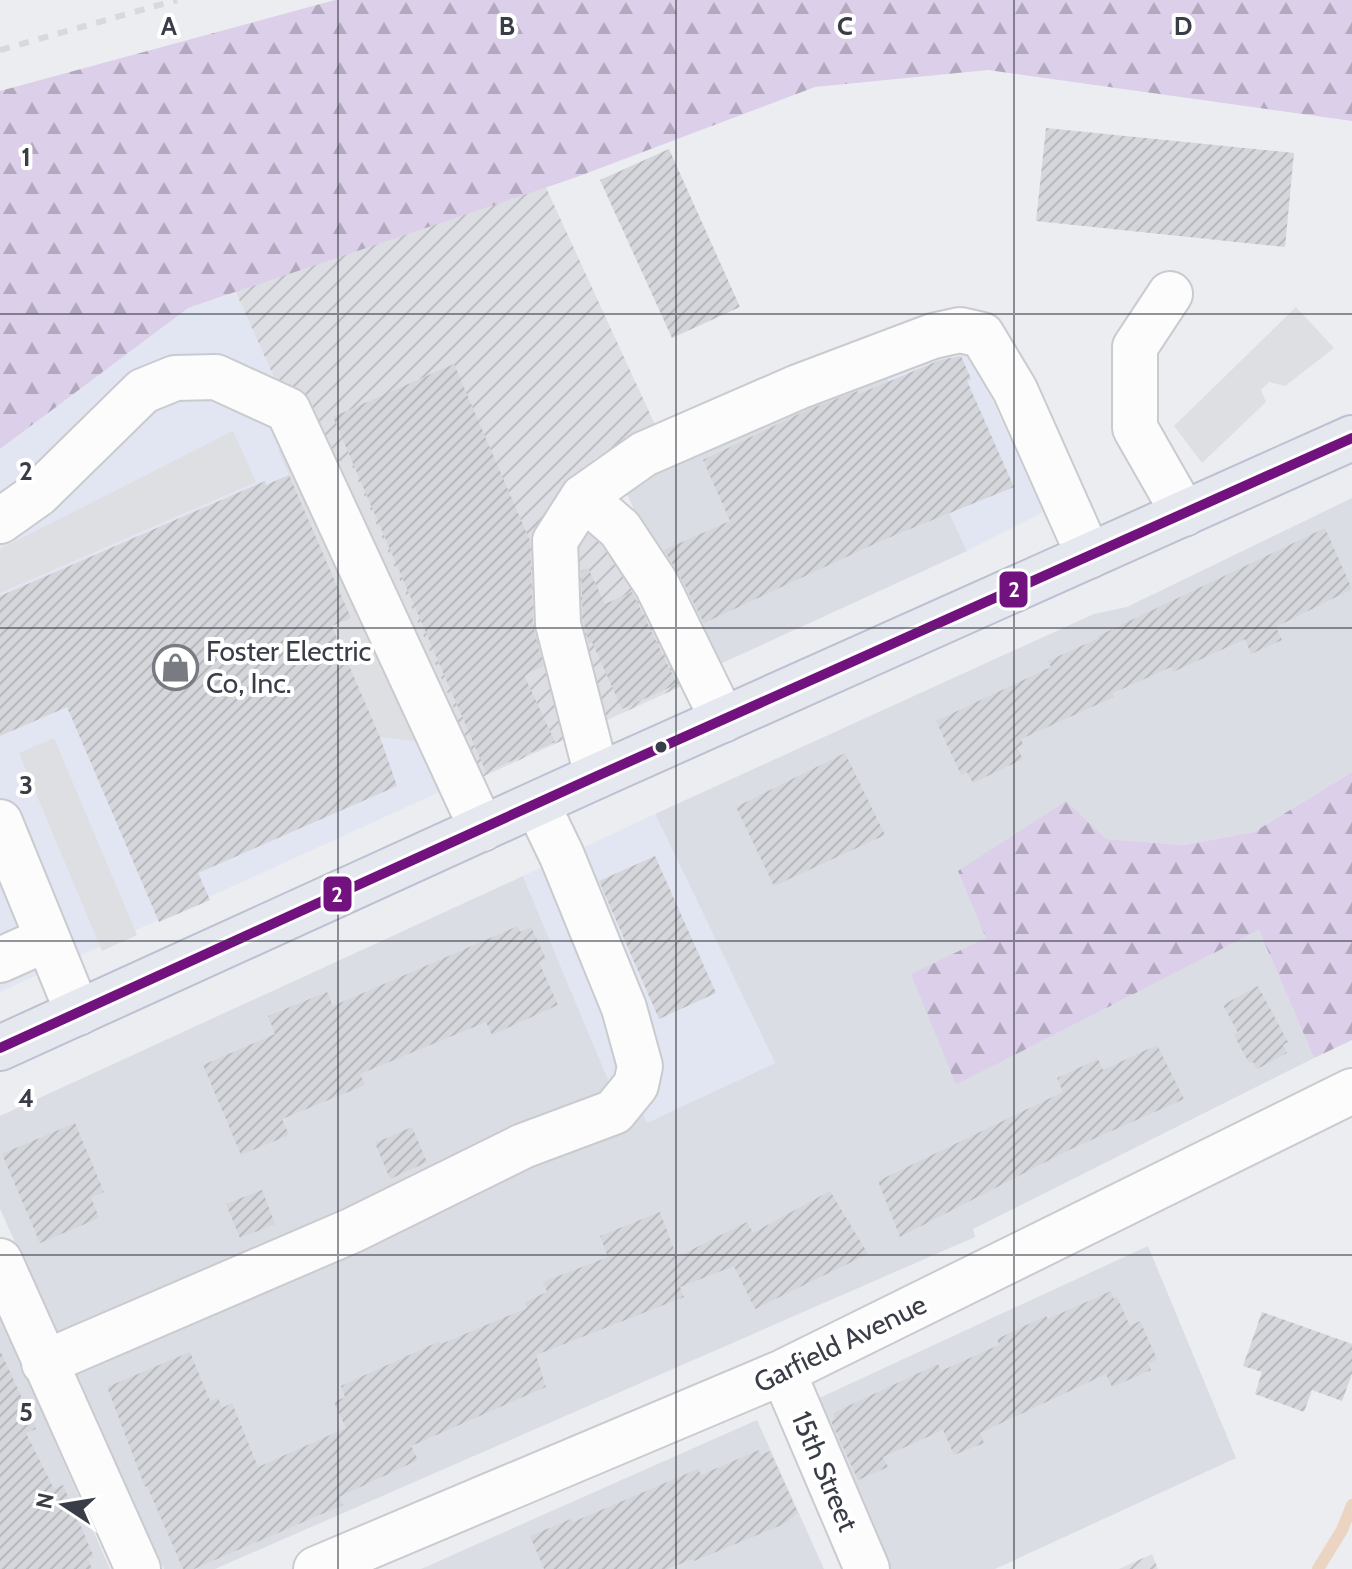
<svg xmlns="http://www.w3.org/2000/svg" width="1352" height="1569" font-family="Cabin,sans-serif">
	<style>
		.residential { fill: #dbdde5 }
		.commercial { fill: #e1e6f2 }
		.industrial { fill: url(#industrial-furrows) }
		.forest { fill: url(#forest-firs) }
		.parking { fill: #dddfe3 }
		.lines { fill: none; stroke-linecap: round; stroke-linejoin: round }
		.stream { stroke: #ebd4c1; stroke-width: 12 }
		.building { fill: url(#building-hatch) }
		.minor-casing { stroke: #cacbcf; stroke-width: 48 }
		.major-casing { stroke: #bcc0d1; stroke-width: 48 }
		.minor { stroke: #fcfcfd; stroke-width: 44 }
		.major { stroke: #e6e8f0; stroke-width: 44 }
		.rail { stroke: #d9d9da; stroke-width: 6; stroke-dasharray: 10 10; stroke-linecap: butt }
		.bus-1-casing { stroke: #fff; stroke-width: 16 }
		.bus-1 { stroke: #72127e; stroke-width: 10 }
		.grid { fill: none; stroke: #393d47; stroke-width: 2; stroke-opacity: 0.55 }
		.bus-dot { fill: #393d47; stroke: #fff; stroke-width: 3 }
		.labels { text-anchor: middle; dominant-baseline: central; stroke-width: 8; stroke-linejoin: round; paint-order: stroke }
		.poi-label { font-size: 28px; fill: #393d47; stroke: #fff; text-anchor: start }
		.street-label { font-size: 28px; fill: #393d47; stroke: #fff }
		.grid-label { font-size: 26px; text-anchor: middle; font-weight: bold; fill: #393d47; stroke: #fff; stroke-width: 8; stroke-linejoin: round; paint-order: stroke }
		.line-badge { stroke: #fff; stroke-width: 3 }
		.badge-label { font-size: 22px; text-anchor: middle; font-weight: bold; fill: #fff }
	</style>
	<defs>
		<pattern id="industrial-furrows" width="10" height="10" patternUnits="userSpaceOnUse" patternTransform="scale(2)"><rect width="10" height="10" fill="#dcdee3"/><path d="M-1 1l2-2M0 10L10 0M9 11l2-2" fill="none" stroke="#bebfc4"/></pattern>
		<pattern id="forest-firs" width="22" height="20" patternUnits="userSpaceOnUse" patternTransform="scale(2)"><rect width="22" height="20" fill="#dccfe9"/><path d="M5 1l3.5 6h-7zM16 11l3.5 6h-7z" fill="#b3a9bf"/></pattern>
		<pattern id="building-hatch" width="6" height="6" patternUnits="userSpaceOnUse" patternTransform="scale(2)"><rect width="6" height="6" fill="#d5d6db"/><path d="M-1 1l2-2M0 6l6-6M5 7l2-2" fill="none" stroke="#b8b9bd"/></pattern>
	</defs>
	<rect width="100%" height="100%" fill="#ecedf1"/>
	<!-- residential -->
	<path class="residential" d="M877,355L967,551L707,670L625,490L634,466Z
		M1352,498V772L1254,832L1184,845L1106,839L987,938L956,1085L1259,930L1314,1058L973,1229L975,1237L215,1569H164L0,1209V1116L523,876L616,1098L633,1092L647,1122L775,1063L655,814L1094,614L1127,607Z
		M1148,1246L1236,1458L995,1569H886L815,1400Z
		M0,1314L24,1371L110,1569H0Z
		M757,1420L824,1569H421L502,1533Z"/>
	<!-- commercial -->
	<path class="commercial" d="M236,293L457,784L0,992V449L187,308Z
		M954,316L1043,512L967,551L877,355Z
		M655,814L775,1063L647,1123L633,1093L616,1099L523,876Z"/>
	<!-- industrial -->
	<path class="industrial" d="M543,181L657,429L594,459L695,680L458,788L225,268Z
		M1152,1554L1158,1569H1119Z"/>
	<!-- forest -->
	<path class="forest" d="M335,0H1352V121L988,70L815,87L574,178L188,308L0,449V91Z
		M1352,772V1040L1314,1058L1259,930L956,1085L911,974L986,938L958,871L1066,801L1106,839L1184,845L1254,832Z"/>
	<!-- parking -->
	<path class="parking" d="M1296,307L1334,348L1285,386L1269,382L1261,390L1266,402L1202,463L1174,426Z
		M233,431L256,482L0,593V549Z
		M293,443L352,466L456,713L415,741L380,737L332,626L350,618L278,449Z
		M54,738L137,935L102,951L19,753Z"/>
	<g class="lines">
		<!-- stream -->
		<path class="stream" d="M1318,1569L1342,1530L1352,1505"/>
	</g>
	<!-- building -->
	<path class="building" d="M1046,128L1294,153L1285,247L1036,221Z
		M669,149L740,307L672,338L600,180Z
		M961,356L971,379L967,381L1014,487L883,540L704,623L679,574L664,550L730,521L703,460L807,410L858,391L859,394L940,360Z
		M454,364L530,541L533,625L543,666L524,675L555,742L486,772L333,417Z
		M289,475L351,618L332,626L380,737L397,786L198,873L210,900L159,922L67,707L0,736V596L265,481L266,485Z
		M1325,528L1352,589L1276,627L1282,640L1251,654L1245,639L1173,672L1171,667L1113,693L1114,697L1021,739L1023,745L1017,748L1023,759L973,783L967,772L961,775L936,721L1051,667L1048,661L1099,638L1098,636Z
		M588,568L605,604L632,592L677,684L622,709L592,642L589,644L583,620L581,571Z
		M845,753L885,835L774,886L736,807Z
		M655,856L716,993L659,1019L599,881Z
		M518,926L520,932L531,927L546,959L539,962L558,1005L492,1035L486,1022L360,1074L365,1085L282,1119L289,1135L241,1155L203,1065L275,1034L268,1016L327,992L333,1006Z
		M1258,986L1288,1042L1283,1045L1287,1053L1257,1069L1253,1062L1249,1063L1234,1035L1238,1033L1223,1005Z
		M1157,1045L1184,1099L1071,1149L900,1237L878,1181L1063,1092L1057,1078L1098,1059L1103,1070Z
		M75,1123L104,1192L91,1197L99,1218L40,1243L2,1154Z
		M412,1127L427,1162L390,1179L375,1143Z
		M262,1190L275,1224L240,1238L226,1204Z
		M830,1191L868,1254L755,1309L734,1266L680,1287L684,1297L536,1355L546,1387L411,1446L418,1460L339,1497L343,1505L194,1569H183L147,1486L145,1487L107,1387L190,1352L210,1401L218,1398L222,1408L232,1403L258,1467L346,1428L334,1402L345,1397L341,1386L440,1341L441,1344L527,1308L525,1302L547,1292L543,1282L608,1257L600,1236L660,1212L677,1257L747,1222L753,1233Z
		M1111,1291L1114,1299L1117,1297L1130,1326L1140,1321L1157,1359L1148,1364L1151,1370L1112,1387L1106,1374L980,1433L984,1443L954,1455L943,1430L883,1457L888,1467L858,1480L831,1421L835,1419L833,1413L938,1364L941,1371L999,1345L997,1339L1046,1316L1048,1319Z
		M1262,1312L1352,1344V1374L1342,1401L1312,1390L1304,1412L1255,1394L1262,1372L1243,1366Z
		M0,1350L36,1429L26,1433L54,1489L63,1485L94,1557L88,1559L92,1569H0Z
		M759,1450L761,1455L770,1451L798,1513L784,1524L694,1561L693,1559L667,1569H544L530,1536L571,1519L573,1522L698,1469L701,1475Z"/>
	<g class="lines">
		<defs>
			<path id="minor" d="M1170,294L1135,347V428L1184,514
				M583,497L620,529L657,585L723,720
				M0,521L38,494L143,391L175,378L216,377L288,410L482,829
				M597,776L558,624L555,541L583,497L644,454L798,387L933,336L960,330L982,335L1015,390L1089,556
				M0,822L78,1013
				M0,960L47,939
				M0,1261L138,1569
				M44,1363L353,1230L523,1146L614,1112L636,1085L640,1066L624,1008L562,856L537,804
				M783,1372L867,1569
				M316,1569L783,1372L1352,1091"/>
			<path id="major" d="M0,1048L597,776L1352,438"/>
		</defs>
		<!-- minor casing -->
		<use href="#minor" class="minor-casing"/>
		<!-- major casing -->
		<use href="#major" class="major-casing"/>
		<!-- minor -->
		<use href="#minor" class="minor"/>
		<!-- major -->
		<use href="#major" class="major"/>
		<!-- rail -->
		<path class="rail" d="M0,50L177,0"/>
		<defs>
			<path id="bus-1" d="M0,1048L597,776L1352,438"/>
		</defs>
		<!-- bus-1 casing -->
		<use href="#bus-1" class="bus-1-casing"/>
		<!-- bus-1 -->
		<use href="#bus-1" class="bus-1"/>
	</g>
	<!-- grid -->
	<path class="grid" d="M338,0V1569M676,0V1569M1014,0V1569M0,314H1352M0,628H1352M0,941H1352M0,1255H1352"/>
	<!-- icons -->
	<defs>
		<symbol id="shop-ring" viewBox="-11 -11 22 22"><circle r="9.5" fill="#fff" stroke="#787b82" stroke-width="1.5"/><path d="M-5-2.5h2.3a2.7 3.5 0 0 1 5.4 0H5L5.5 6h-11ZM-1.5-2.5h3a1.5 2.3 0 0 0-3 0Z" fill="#787b82"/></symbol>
	</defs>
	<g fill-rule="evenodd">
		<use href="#shop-ring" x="150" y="642" width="51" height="51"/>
	</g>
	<!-- markers -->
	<circle class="bus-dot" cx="661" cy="747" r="7"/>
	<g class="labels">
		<!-- poi labels -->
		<g class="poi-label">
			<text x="206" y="651">Foster Electric<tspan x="206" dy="32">Co, Inc.</tspan></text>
		</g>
		<!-- street labels -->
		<g class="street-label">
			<text transform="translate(840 1343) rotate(-26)">Garfield Avenue</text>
			<text transform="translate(825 1471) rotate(67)">15th Street</text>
		</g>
	</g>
	<g class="grid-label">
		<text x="169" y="35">A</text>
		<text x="507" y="35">B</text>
		<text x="845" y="35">C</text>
		<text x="1183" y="35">D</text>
		<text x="26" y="166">1</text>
		<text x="26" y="480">2</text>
		<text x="26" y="794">3</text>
		<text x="26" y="1107">4</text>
		<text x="26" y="1421">5</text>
	</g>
	<g class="line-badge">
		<rect x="998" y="570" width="31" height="39" rx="8" fill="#72127e"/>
		<rect x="322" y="875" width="31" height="38" rx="8" fill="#72127e"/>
	</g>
	<g class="badge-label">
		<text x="1014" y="597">2</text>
		<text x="337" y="902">2</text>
	</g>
	<!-- north arrow -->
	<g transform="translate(64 1505) rotate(282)" stroke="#ffffff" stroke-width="6" paint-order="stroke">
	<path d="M0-6L14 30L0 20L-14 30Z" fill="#393d47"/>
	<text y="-12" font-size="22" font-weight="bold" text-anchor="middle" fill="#393d47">N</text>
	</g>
</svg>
